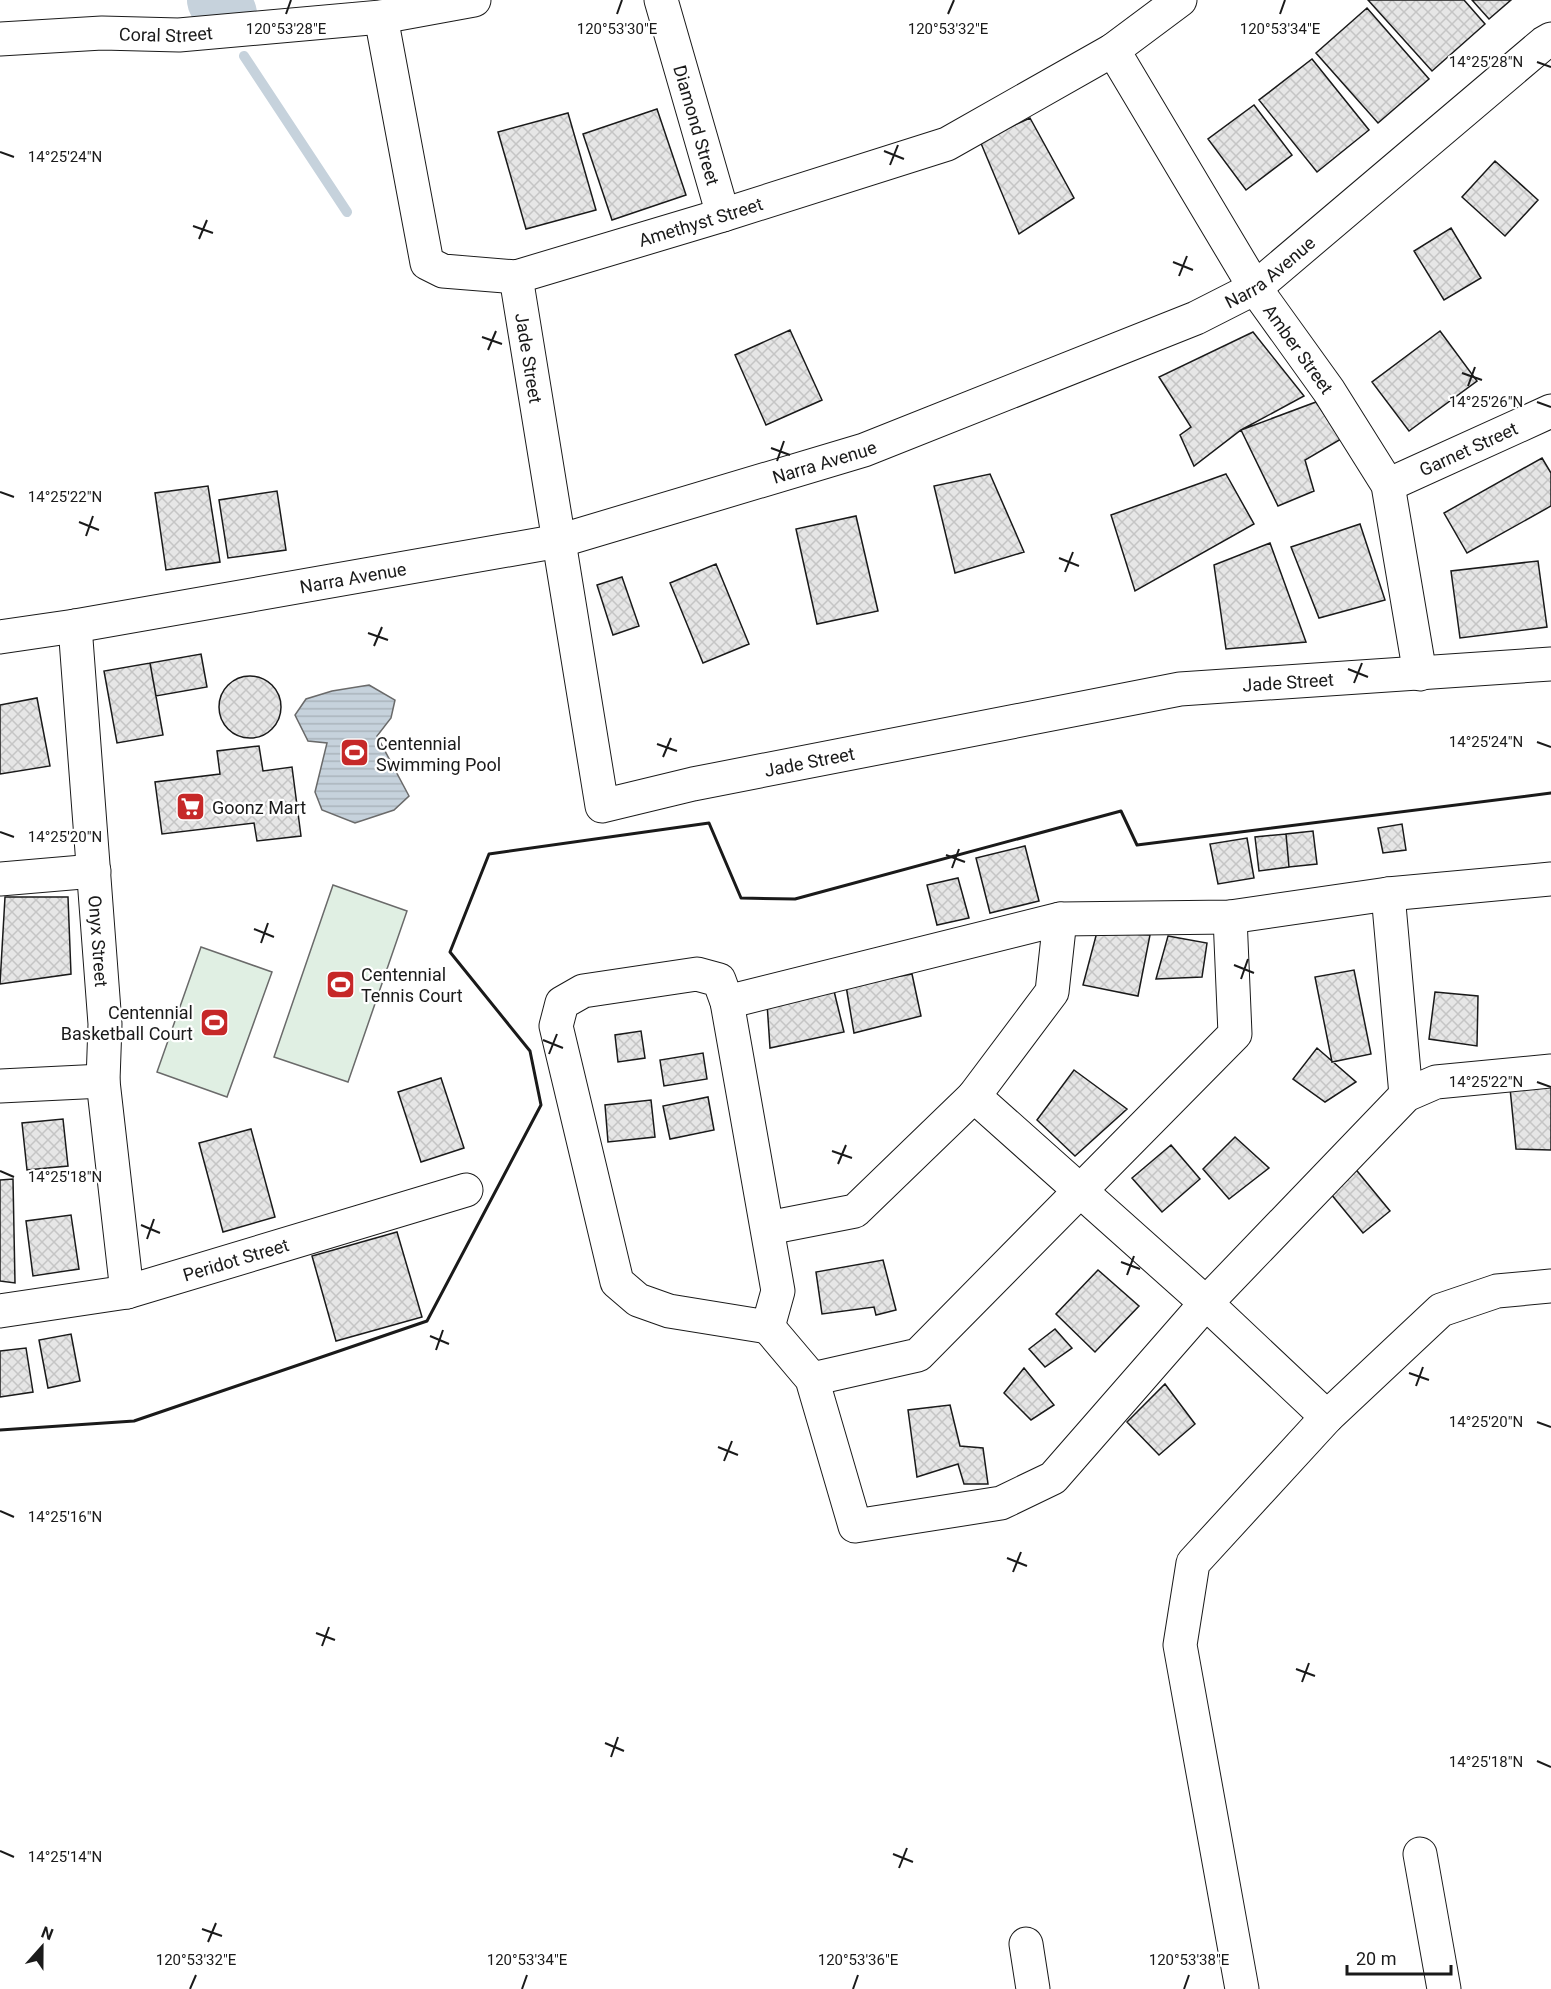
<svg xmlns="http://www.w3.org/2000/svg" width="1551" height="1989" font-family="Roboto,sans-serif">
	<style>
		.pitch { fill: #e0efe3; stroke: #6a6a6a; stroke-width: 1.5 }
		.water { fill: url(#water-rules); stroke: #6a6a6a; stroke-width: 1.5 }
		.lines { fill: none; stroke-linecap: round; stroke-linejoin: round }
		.stream { stroke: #c6d2dc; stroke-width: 10 }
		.river { stroke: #c6d2dc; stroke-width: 62 }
		.building { fill: url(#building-cross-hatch); stroke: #1a1a1a; stroke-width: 1.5 }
		.minor-casing { stroke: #1a1a1a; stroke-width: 35 }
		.minor { stroke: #fff; stroke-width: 33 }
		.wall { stroke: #1a1a1a; stroke-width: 3 }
		.ticks { fill: none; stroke: #1a1a1a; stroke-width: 2 }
		.labels { text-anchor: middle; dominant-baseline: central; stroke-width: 4.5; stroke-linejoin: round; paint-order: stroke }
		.street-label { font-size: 18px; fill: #1a1a1a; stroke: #fff }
		.poi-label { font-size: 18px; fill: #1a1a1a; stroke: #fff; text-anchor: start }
		.ticks-label { font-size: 15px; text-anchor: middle; fill: #1a1a1a; stroke: #fff; stroke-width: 4.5; stroke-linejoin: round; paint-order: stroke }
	</style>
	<defs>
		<pattern id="water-rules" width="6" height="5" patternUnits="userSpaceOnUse" patternTransform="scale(1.5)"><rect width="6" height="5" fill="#c6d2dc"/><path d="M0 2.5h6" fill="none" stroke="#aab4bc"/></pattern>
		<pattern id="building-cross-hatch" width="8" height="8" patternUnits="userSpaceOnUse" patternTransform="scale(1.5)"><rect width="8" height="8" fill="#e6e6e6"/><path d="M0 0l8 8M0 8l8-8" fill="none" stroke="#c5c5c5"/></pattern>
	</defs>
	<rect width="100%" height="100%" fill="#fff"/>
	<!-- pitch -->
	<path class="pitch" d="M333,885L407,911L348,1082L274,1057Z
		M201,947L272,972L227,1097L157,1072Z"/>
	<!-- water -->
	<path class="water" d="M369,685L395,700L391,718L377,736L409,796L394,810L355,823L322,810L315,792L327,743L308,741L295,715L306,699L332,691Z"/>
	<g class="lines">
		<!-- stream -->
		<path class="stream" d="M244,56L347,212"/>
		<!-- river -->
		<path class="river" d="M218,0L226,14"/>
	</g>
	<!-- building -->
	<path class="building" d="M1368,0H1464L1485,24L1432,71Z
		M1472,0H1511L1489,19Z
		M1367,8L1429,79L1378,123L1316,53Z
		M1312,59L1369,130L1317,172L1259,100Z
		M1254,105L1292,155L1246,190L1208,139Z
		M657,109L686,195L612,220L583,134Z
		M568,113L596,210L526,229L498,132Z
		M1030,118L1074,198L1019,234L980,141Z
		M1495,161L1538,200L1505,236L1462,197Z
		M1451,228L1481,278L1444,300L1414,251Z
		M790,330L822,400L766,425L735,355Z
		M1440,331L1477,381L1409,431L1372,382Z
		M1253,332L1304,396L1241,430L1194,466L1180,435L1191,427L1159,377Z
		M1316,402L1341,439L1305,460L1314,491L1278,506L1241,430Z
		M1542,458L1551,473V506L1467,553L1444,513Z
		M990,474L1024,552L955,573L934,486Z
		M1226,474L1254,524L1135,591L1111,515Z
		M208,486L220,562L166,570L155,493Z
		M277,491L286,550L228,558L219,500Z
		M856,516L878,611L817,624L796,529Z
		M1360,524L1385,600L1319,618L1291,547Z
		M1270,543L1306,642L1226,649L1214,565Z
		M1538,561L1547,627L1460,638L1451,571Z
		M716,564L749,644L703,663L670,583Z
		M622,577L639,626L613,635L597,585Z
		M201,654L207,687L156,696L150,663Z
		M150,663L163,735L117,743L104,671Z
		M219 707a31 31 0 1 1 62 0a31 31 0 1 1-62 0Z
		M37,698L50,766L0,774V705Z
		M259,746L263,771L292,767L301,836L257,841L254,823L162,834L155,782L220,774L217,751Z
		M1402,824L1406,850L1383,853L1378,828Z
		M1313,831L1317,864L1289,867L1286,834Z
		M1286,834L1289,867L1259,871L1255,837Z
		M1247,838L1254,878L1218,884L1210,844Z
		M1025,846L1039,901L990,913L976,858Z
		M958,878L969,918L937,925L927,885Z
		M5,897H68L71,974L0,984Z
		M1097,932L1150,935L1138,996L1083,985Z
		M1168,936L1207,943L1202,977L1156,979Z
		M1354,970L1371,1054L1332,1062L1315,977Z
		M912,974L921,1016L854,1033L846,986Z
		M834,991L844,1032L770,1048L767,1003Z
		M1435,992L1478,996L1477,1046L1429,1039Z
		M641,1031L645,1058L618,1062L615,1035Z
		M1317,1048L1356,1082L1325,1102L1293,1079Z
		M703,1053L707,1079L664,1086L660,1060Z
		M1074,1070L1127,1109L1075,1156L1037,1120Z
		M441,1078L464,1148L421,1162L398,1092Z
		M1551,1086V1150L1516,1149L1510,1088Z
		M708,1097L714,1130L670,1139L663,1106Z
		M651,1100L655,1137L608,1142L605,1105Z
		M63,1119L68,1166L27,1170L22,1123Z
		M251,1129L275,1217L223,1232L199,1143Z
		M1235,1137L1269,1168L1229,1199L1203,1169Z
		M1171,1145L1200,1179L1162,1212L1132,1178Z
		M1353,1166L1390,1211L1363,1233L1326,1188Z
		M13,1179L15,1283L0,1281V1180Z
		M71,1215L79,1269L33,1276L26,1221Z
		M397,1232L422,1317L336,1341L312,1256Z
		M883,1260L896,1310L876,1315L874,1307L822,1314L816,1272Z
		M1098,1270L1139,1306L1095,1352L1056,1314Z
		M1055,1329L1072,1348L1045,1367L1029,1349Z
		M71,1334L80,1381L48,1388L39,1340Z
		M26,1348L33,1392L0,1397V1351Z
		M1024,1368L1054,1405L1031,1420L1004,1393Z
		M1165,1384L1195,1424L1159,1455L1127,1422Z
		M950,1405L960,1446L983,1448L988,1484H964L958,1464L917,1477L908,1410Z"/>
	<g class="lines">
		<defs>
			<g id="minor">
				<path id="s1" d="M661,0L723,215"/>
				<path id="s2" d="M381,17L427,263L443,271L516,277L723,215L947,144L1113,50L1180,0"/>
				<path id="s3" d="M0,39L102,33L179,35L381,17L474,0"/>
				<path id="s4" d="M1113,50L1255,288L1329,391L1388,485L1420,674"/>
				<path id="s5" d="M516,277L602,806L693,784L1180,689L1551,664"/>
				<path id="s6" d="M1388,485L1551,411"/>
				<path id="s7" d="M75,626L105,1024L103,1081L127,1292"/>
				<path id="s8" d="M0,637L75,626L559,541L864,450L1196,318L1255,288L1544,43L1551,39"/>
				<path d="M0,879L94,871"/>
				<path d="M1388,894L1406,1095"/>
				<path d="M697,974L719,980L727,1002L778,1291L768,1327L669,1311L638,1300L617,1282L556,1026L562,1003L583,991Z"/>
				<path d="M727,1002L1060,919L1230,917L1388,894L1551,879"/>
				<path d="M0,1086L103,1081"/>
				<path d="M974,1096L1206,1303L1327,1417"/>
				<path d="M768,1228L855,1211L974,1096L1052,992L1060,919"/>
				<path id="s9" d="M0,1311L127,1292L466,1190"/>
				<path d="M768,1327L812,1379L855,1526L1001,1503L1053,1478L1206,1303L1406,1095L1436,1082L1551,1071"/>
				<path d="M812,1379L918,1355L1235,1034L1230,917"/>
				<path d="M1420,1854L1444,1989"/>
				<path d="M1026,1944L1033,1989"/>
				<path d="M1242,1989L1180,1645L1193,1563L1327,1417L1441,1310L1497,1291L1551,1286"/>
			</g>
		</defs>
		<!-- minor casing -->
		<use href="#minor" class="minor-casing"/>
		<!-- minor -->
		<use href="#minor" class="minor"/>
		<!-- wall -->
		<path class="wall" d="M0,1430L134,1421L427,1321L541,1105L530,1051L450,952L489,854L709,823L741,898L795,899L1121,811L1137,845L1551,793"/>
	</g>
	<!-- ticks -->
	<path class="ticks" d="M286,14L291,0M617,14L622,0M948,14L954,0M1280,14L1285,0M1537,62L1551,67M884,151L904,159M0,152L14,157M890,165L898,145M193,226L213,233M199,239L207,220M1173,262L1193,270M1179,276L1187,256M482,337L502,344M488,350L496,331M1462,373L1482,380M1468,386L1475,367M1537,402L1551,407M771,448L790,455M777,461L784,441M0,492L14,497M79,522L99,530M86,536L93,516M1059,558L1079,566M1065,572L1073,552M368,633L388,640M374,646L382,627M1348,669L1368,677M1354,683L1362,663M1537,742L1551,747M657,744L677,751M663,757L671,738M0,832L14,837M946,855L965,862M952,868L959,849M254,929L274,937M261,943L268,923M1234,965L1254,973M1241,979L1248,959M543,1040L563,1048M549,1054L557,1034M1537,1082L1551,1087M832,1151L852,1158M838,1164L846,1145M0,1171L14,1177M141,1225L160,1233M147,1239L154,1219M1121,1262L1140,1269M1127,1275L1134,1256M430,1336L449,1344M436,1350L443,1330M1409,1373L1429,1380M1416,1386L1423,1367M1537,1422L1551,1427M718,1447L738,1455M724,1461L732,1441M0,1511L14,1517M1007,1558L1027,1566M1013,1572L1021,1552M316,1633L335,1640M322,1646L329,1627M1296,1669L1315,1676M1302,1682L1309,1663M605,1743L624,1751M611,1757L618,1737M1537,1761L1551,1767M0,1851L14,1857M893,1854L913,1862M899,1868L907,1848M202,1929L222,1936M208,1942L216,1923M190,1989L196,1975M522,1989L527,1975M853,1989L858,1975M1184,1989L1189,1975"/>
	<!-- icons -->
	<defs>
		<symbol id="stadium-square" viewBox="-11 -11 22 22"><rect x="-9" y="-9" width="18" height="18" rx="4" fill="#c62828" stroke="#fff"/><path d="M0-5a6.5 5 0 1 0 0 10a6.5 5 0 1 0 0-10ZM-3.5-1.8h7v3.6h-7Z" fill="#fff"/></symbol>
		<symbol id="supermarket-square" viewBox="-11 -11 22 22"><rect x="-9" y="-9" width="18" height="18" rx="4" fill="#c62828" stroke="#fff"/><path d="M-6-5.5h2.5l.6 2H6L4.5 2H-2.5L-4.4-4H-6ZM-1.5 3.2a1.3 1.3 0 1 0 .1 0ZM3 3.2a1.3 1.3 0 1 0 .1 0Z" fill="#fff"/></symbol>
	</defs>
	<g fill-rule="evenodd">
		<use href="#stadium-square" x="338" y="736" width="33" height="33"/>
		<use href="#supermarket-square" x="174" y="790" width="33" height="33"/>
		<use href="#stadium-square" x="324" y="968" width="33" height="33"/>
		<use href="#stadium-square" x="198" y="1006" width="33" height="33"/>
	</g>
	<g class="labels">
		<!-- street labels -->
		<g class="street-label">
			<text stroke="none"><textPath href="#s3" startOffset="166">Coral Street</textPath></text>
			<text stroke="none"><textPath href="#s1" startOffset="130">Diamond Street</textPath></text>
			<text stroke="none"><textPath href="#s2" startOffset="534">Amethyst Street</textPath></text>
			<text stroke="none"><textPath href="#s8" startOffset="1330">Narra Avenue</textPath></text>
			<text stroke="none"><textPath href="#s4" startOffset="352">Amber Street</textPath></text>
			<text stroke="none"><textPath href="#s5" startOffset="82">Jade Street</textPath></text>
			<text stroke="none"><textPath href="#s6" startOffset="88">Garnet Street</textPath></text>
			<text stroke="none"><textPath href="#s8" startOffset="844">Narra Avenue</textPath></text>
			<text stroke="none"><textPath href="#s8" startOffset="358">Narra Avenue</textPath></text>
			<text stroke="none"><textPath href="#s5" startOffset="1234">Jade Street</textPath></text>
			<text stroke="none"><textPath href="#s5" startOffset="748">Jade Street</textPath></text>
			<text stroke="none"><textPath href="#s7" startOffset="316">Onyx Street</textPath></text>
			<text stroke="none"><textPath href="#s9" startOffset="242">Peridot Street</textPath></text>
		</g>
		<!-- poi labels -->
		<g class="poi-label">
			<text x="376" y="743">Centennial<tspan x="376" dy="21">Swimming Pool</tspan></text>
			<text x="212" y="807">Goonz Mart</text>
			<text x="361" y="974">Centennial<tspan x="361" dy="21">Tennis Court</tspan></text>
			<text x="193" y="1012" text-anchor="end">Centennial<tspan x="193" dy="21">Basketball Court</tspan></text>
		</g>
	</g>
	<g class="ticks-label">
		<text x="948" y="34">120°53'32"E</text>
		<text x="1280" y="34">120°53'34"E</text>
		<text x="286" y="34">120°53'28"E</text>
		<text x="617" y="34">120°53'30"E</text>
		<text x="1486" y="67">14°25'28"N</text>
		<text x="65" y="162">14°25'24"N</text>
		<text x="1486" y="407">14°25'26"N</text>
		<text x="65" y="502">14°25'22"N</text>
		<text x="1486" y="747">14°25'24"N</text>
		<text x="65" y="842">14°25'20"N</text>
		<text x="1486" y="1087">14°25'22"N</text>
		<text x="65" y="1182">14°25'18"N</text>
		<text x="1486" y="1427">14°25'20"N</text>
		<text x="65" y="1522">14°25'16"N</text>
		<text x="1486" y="1767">14°25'18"N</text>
		<text x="65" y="1862">14°25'14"N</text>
		<text x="196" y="1965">120°53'32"E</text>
		<text x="527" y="1965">120°53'34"E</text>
		<text x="858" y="1965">120°53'36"E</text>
		<text x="1189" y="1965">120°53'38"E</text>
	</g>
	<!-- north arrow -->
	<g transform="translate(42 1947) rotate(21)" stroke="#ffffff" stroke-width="4.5" paint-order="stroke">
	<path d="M0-4.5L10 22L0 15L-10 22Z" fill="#1a1a1a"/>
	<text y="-9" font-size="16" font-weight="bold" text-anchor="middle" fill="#1a1a1a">N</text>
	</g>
	<!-- scale -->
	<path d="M1347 1965v9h104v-9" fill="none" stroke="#1a1a1a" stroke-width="3"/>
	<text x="1356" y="1965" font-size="18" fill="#1a1a1a" stroke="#ffffff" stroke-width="4.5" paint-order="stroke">20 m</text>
</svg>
